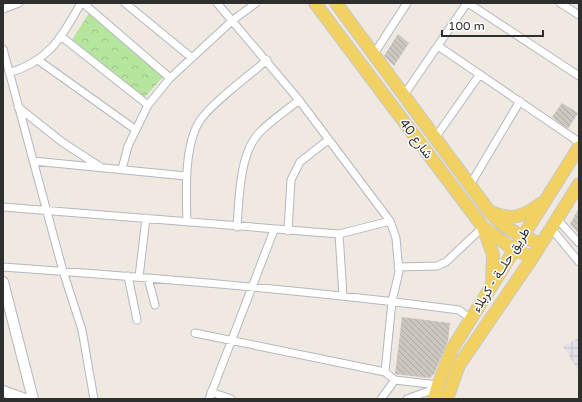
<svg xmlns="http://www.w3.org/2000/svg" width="582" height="402" font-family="'Varela Round',Vazirmatn,sans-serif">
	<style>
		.industrial { fill: url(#industrial-grid) }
		.park { fill: url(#park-crowns) }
		.building { fill: url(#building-back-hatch) }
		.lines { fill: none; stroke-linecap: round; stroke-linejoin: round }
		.street-casing { stroke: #b4b7c1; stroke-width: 9 }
		.secondary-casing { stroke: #b4b7c1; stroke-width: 12 }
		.primary-casing { stroke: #c9c9c9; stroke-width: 14 }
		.street { stroke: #fff; stroke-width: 7 }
		.secondary { stroke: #fff; stroke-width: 10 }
		.primary { stroke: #f2d163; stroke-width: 12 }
		.labels { text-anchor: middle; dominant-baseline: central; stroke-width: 3; stroke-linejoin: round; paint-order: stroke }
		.street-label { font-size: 13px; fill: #2e2e2e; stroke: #fff }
	</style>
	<defs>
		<pattern id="industrial-grid" width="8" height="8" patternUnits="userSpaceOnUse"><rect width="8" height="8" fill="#e3e1e8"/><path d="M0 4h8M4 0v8" fill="none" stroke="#c3c1c7"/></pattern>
		<pattern id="park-crowns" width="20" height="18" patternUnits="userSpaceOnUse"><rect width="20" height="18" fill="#b6e59e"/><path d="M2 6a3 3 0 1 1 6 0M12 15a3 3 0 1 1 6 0" fill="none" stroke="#9dc588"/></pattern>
		<pattern id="building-back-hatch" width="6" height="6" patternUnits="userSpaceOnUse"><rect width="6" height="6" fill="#cbc7bf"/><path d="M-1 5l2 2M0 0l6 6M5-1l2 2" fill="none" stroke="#afaba4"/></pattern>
	</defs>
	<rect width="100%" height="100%" fill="#efe9e1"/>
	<!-- industrial -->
	<path class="industrial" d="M579,338V372L563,346Z"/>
	<!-- park -->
	<path class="park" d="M89,13L163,77L145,97L72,40Z"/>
	<!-- building -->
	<path class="building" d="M398,34L409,43L394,66L384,56Z
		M562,103L578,113L568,129L552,117Z
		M579,208V234L570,224Z
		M402,317L450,323L448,341L434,374L430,378L395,374Z"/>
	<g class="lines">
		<defs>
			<path id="street" d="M83,3L170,78
				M125,3L192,58
				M217,3L299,100L390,221L396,238L399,272L392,301L385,372
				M468,3L579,76
				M560,3L579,15
				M3,9L19,3
				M62,37L148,105
				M438,46L579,142
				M3,49L63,271L82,330L94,399
				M374,54L407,3
				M38,60L136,130
				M9,73C50,60 61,38 81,3
				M404,95L467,3
				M18,107L62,142L99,166
				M435,138L480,74
				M33,161L186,176
				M122,169L128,146L148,105L170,78L233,20L256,3
				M470,185L520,101
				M3,207L339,234L390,221
				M557,219L579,243
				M187,222C186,194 184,147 199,122C209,105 250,75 267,60
				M237,227C239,201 239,154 259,133C270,121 286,111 299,100
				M551,228L579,262
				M288,231L291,180L300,162L328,140
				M339,234L343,296
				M3,267C155,278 307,290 459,310L471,319
				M398,267L437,266L446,262L483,227
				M128,276L137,320
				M139,277L146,218
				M148,278L155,305
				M195,333L385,372L395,380L438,385
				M211,392L231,399
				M209,399L274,230
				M381,399L395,380
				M407,399L437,388"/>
			<path id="secondary" d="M3,282L33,399
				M3,391L25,399"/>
			<path id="primary" d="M315,3L483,227L514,250L533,257
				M336,3L489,211C503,228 520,236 541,244
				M491,212C511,221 523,217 540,204
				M483,227L493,255L492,284
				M434,399L438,385L452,349L579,147
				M447,399L459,365L533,257L579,184"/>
		</defs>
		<!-- street casing -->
		<use href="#street" class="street-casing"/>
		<!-- secondary casing -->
		<use href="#secondary" class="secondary-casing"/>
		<!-- primary casing -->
		<use href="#primary" class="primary-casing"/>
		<!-- street -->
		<use href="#street" class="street"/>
		<!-- secondary -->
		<use href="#secondary" class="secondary"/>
		<!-- primary -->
		<use href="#primary" class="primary"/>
	</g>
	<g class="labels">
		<!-- street labels -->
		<g class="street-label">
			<text transform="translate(416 139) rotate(53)">شارع 40</text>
			<text transform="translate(501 270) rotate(-58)">طريق حلــة - كربلاء</text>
		</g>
	</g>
	<!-- border -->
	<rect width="582" height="402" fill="none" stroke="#2e2e2e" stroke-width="8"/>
	<!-- scale -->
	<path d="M442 30v6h101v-6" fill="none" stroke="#2e2e2e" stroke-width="2"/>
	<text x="448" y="30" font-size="12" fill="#2e2e2e" stroke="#ffffff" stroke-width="3" paint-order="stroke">100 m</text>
</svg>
